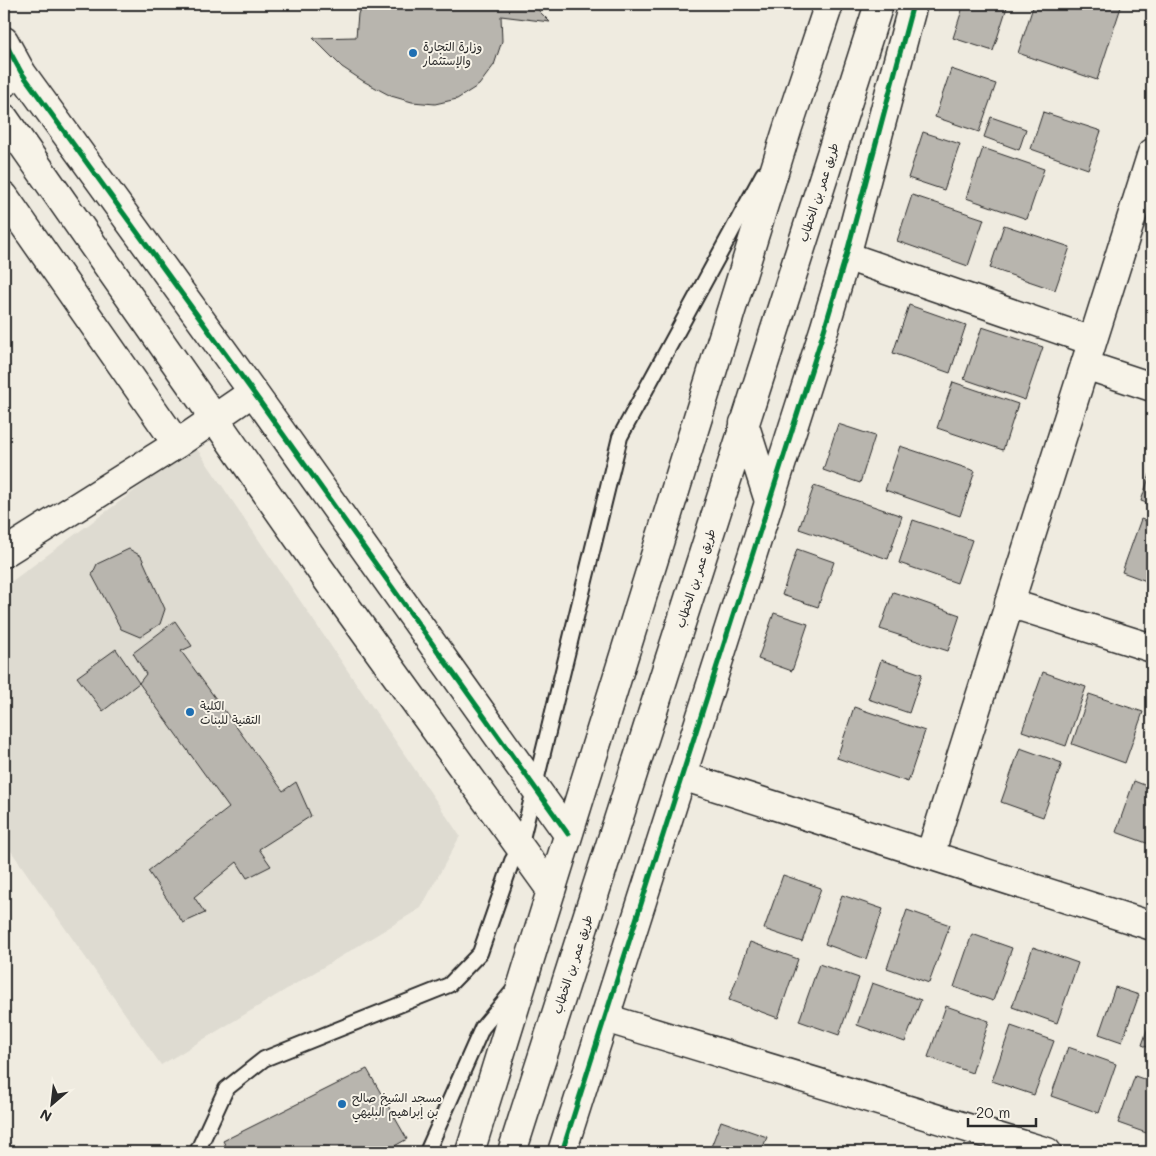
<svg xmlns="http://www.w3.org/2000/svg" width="1156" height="1156" font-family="Mali,'Playpen Sans Arabic',sans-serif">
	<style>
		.built { fill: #dedbd1 }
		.building { fill: #b8b5ae; stroke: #2b2b2b }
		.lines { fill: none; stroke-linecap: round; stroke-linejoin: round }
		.service-casing { stroke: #2b2b2b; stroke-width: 18 }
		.minor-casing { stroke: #2b2b2b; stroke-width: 31 }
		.tertiary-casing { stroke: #2b2b2b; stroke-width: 31 }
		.secondary-casing { stroke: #2b2b2b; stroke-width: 31 }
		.service { stroke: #f7f3e8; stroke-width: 14 }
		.minor { stroke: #f7f3e8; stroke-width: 28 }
		.tertiary { stroke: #f7f3e8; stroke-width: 28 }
		.secondary { stroke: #f7f3e8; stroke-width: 28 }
		.cycleway-casing { stroke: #f7f3e8; stroke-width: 8 }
		.cycleway { stroke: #00873e; stroke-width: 5 }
		.poi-dot { fill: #1f6fb2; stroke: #f7f3e8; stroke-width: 2 }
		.labels { text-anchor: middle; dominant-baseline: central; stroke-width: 4; stroke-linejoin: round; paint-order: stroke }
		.poi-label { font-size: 12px; fill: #2b2b2b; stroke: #f7f3e8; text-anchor: start }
		.street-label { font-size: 12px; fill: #2b2b2b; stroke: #f7f3e8 }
	</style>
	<rect width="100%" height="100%" fill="#efebe0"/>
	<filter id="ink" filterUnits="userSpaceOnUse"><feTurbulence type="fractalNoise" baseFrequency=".02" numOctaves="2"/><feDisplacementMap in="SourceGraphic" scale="10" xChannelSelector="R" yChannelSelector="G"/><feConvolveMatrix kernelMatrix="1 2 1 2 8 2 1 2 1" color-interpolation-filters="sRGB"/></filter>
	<g filter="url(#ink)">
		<!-- built -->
		<path class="built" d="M195,446L460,836L421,908L161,1065L4,841V587Z"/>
		<!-- building -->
		<path class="building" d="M362,4H532L550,22L501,16L502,41L494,65L479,85L457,99L435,104L412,102L391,96L363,81L342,67L313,38L356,37L358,14Z
			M964,4H1008L993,51L953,38Z
			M1034,4H1122L1097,80L1018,53Z
			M951,69L996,84L979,132L935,117Z
			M1043,112L1101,131L1088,169L1031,149Z
			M991,117L1026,129L1019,150L984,137Z
			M923,132L960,144L944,190L908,178Z
			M983,148L1044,169L1027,219L966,198Z
			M912,195L984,219L968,266L897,241Z
			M1004,225L1070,247L1055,290L990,268Z
			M909,305L966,325L950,373L893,353Z
			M982,327L1043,347L1025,400L964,379Z
			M953,382L1018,404L1003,450L937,428Z
			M838,424L875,436L860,483L823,470Z
			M900,446L975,471L960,516L885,490Z
			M1152,469V505L1141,501Z
			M814,486L902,516L888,559L799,529Z
			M1141,519L1152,523V583L1122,572Z
			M913,520L972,540L957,583L899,563Z
			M129,549L141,556L165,609L160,624L140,637L121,629L92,575L97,564Z
			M797,549L834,562L818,607L782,595Z
			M893,592L960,615L948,651L880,629Z
			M774,613L808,624L792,671L758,659Z
			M175,621L192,646L181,651L283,791L296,782L311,816L259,849L271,866L247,878L237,862L194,897L205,913L183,923L148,871L229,808L139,683L146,674L133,653Z
			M116,649L139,683L103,711L77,677Z
			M881,660L922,674L909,713L868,699Z
			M1043,672L1086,687L1066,746L1022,731Z
			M1089,694L1143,712L1125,763L1072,744Z
			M854,707L925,731L908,782L837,758Z
			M1020,748L1062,763L1043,817L1001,802Z
			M1134,781L1152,788V845L1116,832Z
			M783,875L821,888L802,942L764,929Z
			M842,895L883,909L866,959L825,944Z
			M907,910L950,925L929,983L887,968Z
			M972,934L1012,948L993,1001L954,987Z
			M750,942L798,959L778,1018L729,1000Z
			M1033,947L1078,963L1057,1023L1012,1007Z
			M819,964L859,978L839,1035L799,1021Z
			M872,983L921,1000L905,1042L857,1025Z
			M1115,987L1139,995L1122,1042L1099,1034Z
			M946,1006L989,1021L972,1073L928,1057Z
			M1152,1016V1049L1142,1045Z
			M1011,1026L1054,1041L1034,1095L992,1081Z
			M1068,1047L1116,1064L1099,1113L1051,1096Z
			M367,1069L407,1139L384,1152H229L223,1141Z
			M1135,1076L1152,1082V1135L1118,1123Z
			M721,1121L767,1137L761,1152H709Z"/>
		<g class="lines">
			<defs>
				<path id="service" d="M197,1152L226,1089L264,1059L449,985L480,953L512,861L520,847L620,437L763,174
					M427,1152L482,1028L512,992"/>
				<path id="minor" d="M4,83L21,72
					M4,196L177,444L4,553
					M846,256L1092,341
					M1085,365L1152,387
					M177,444L253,392
					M1009,603L1152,648
					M682,776L1152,926
					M930,855L1152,153
					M605,1018L1047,1152"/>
				<path id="tertiary" d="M4,41L21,72L253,392L568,834
					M4,118L338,595L551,890
					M562,1152L825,327L846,256L913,4"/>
				<path id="secondary" d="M744,423L769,501
					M470,1152L788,127L829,4
					M512,1152L879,4"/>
			</defs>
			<!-- service casing -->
			<use href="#service" class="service-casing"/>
			<!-- minor casing -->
			<use href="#minor" class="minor-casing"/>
			<!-- tertiary casing -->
			<use href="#tertiary" class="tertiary-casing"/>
			<!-- secondary casing -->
			<use href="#secondary" class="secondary-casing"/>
			<!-- service -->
			<use href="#service" class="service"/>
			<!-- minor -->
			<use href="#minor" class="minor"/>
			<!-- tertiary -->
			<use href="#tertiary" class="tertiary"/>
			<!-- secondary -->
			<use href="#secondary" class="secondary"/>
			<defs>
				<path id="cycleway" d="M4,41L21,72L253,392L568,834
					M562,1152L825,327L846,256L913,4"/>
			</defs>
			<!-- cycleway casing -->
			<use href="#cycleway" class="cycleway-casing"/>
			<!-- cycleway -->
			<use href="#cycleway" class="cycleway"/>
		</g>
	</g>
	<!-- markers -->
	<g class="poi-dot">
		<circle cx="413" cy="53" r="5"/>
		<circle cx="190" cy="712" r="5"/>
		<circle cx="342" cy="1104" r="5"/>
	</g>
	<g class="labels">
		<!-- poi labels -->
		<g class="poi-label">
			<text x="423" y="46">وزارة التجارة<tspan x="423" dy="14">والإستثمار</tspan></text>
			<text x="200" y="705">الكلية<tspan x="200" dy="14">التقنية للبنات</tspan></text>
			<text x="352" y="1097">مسجد الشيخ صالح<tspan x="352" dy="14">بن إبراهيم البليهي</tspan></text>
		</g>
		<!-- street labels -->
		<g class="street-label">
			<text transform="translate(818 192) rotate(-72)">طريق عمر بن الخطاب</text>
			<text transform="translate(695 578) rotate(-72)">طريق عمر بن الخطاب</text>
			<text transform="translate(572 964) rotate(-72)">طريق عمر بن الخطاب</text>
		</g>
	</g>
	<!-- margin -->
	<rect width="1156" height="1156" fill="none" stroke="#f7f3e8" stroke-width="20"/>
	<rect x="10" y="10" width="1136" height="1136" fill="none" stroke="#2b2b2b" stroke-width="2" filter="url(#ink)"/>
	<!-- north arrow -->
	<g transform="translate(52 1104) rotate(208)" stroke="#f7f3e8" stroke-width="4" paint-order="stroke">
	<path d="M0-4L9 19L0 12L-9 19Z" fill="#2b2b2b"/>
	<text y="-8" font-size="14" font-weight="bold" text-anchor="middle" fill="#2b2b2b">N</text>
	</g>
	<!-- scale -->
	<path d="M968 1118v8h68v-8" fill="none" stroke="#2b2b2b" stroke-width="2.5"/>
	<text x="976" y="1118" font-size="15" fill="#2b2b2b" stroke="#f7f3e8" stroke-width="4" paint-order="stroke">20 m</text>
</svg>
